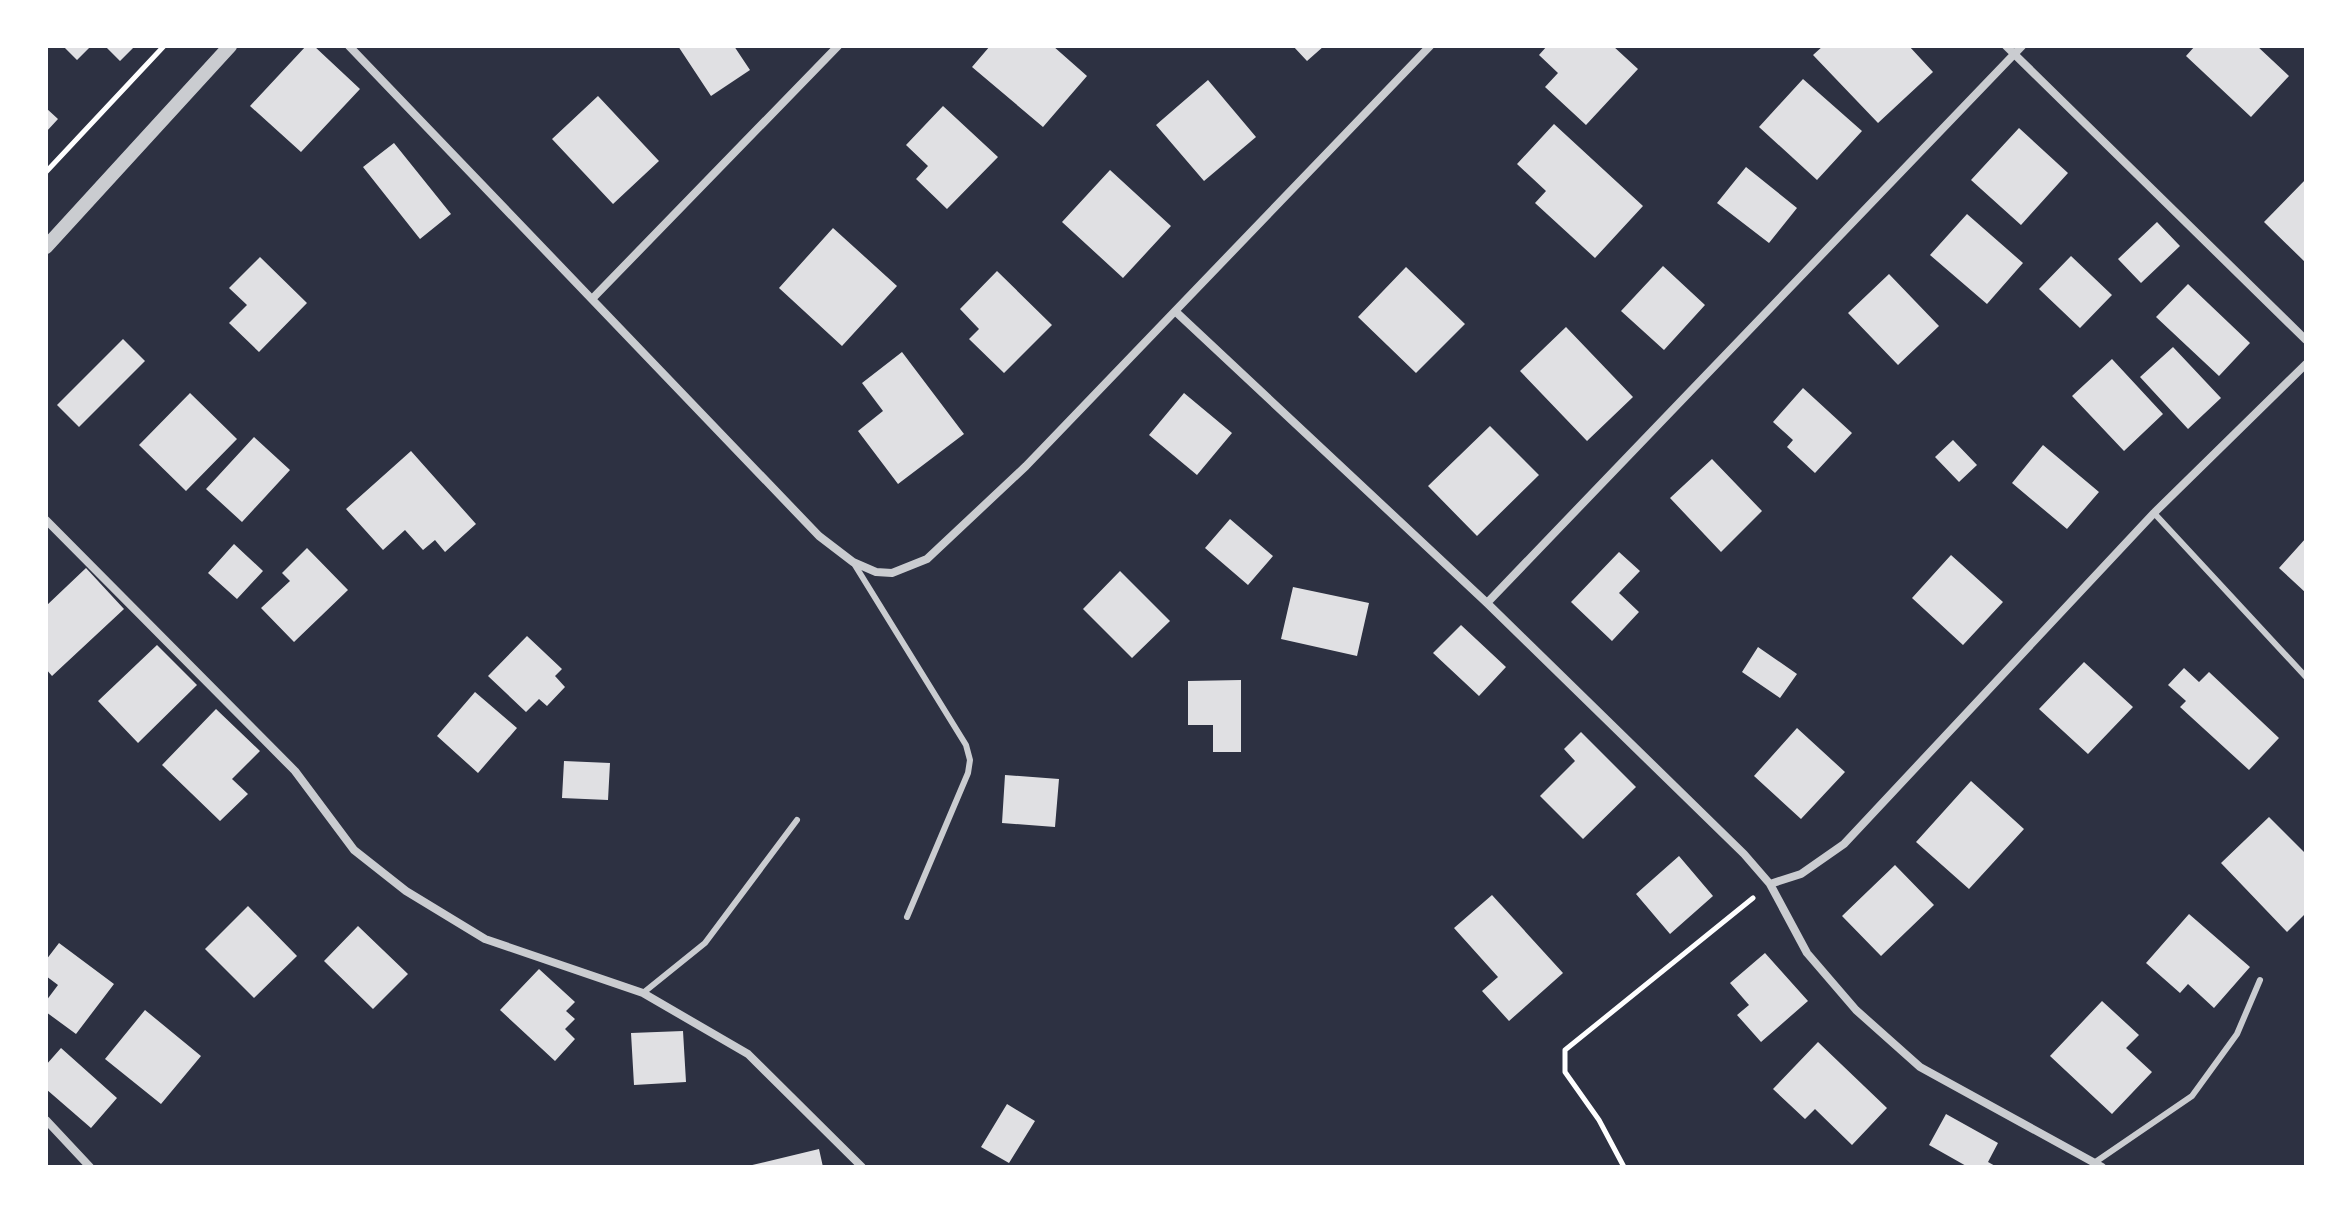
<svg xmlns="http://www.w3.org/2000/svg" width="2352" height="1213" font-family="'Fira Sans Condensed',sans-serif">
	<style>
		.building { fill: #e0e0e3 }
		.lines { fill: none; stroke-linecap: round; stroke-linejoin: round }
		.path { stroke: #fff; stroke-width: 5 }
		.service { stroke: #caccd0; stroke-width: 6 }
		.minor { stroke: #caccd0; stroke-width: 8 }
		.tertiary { stroke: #caccd0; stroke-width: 14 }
	</style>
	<rect width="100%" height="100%" fill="#2d3142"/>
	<!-- building -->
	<path class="building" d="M63,46H91L77,60Z
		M105,46H135L120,61Z
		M306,46H314L360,89L301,152L250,106Z
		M678,46H734L750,70L711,96Z
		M990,46H1053L1087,76L1043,127L972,67Z
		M1293,46H1324L1307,61Z
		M1547,46H1613L1638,69L1586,125L1545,87L1558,73L1539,55Z
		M1823,46H1909L1933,72L1878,123L1813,55Z
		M2195,46H2257L2289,76L2251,117L2186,56Z
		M1803,79L1862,131L1817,180L1759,127Z
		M1208,80L1256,137L1204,181L1156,125Z
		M598,96L659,161L613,204L552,139Z
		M943,106L998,157L947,209L916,179L928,166L906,145Z
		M46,108L58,119L46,132Z
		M1554,124L1643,206L1595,258L1535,203L1546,191L1517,164Z
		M2019,128L2068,173L2021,225L1971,180Z
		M394,143L451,214L420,239L363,167Z
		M1746,167L1797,208L1769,243L1717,203Z
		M1110,170L1171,226L1123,278L1062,222Z
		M2306,179V263L2264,222Z
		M1967,214L2023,263L1987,304L1930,255Z
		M2157,222L2180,246L2141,283L2118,259Z
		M833,228L897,286L842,346L779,288Z
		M2071,256L2112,295L2080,328L2039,289Z
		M260,257L307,303L259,352L229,323L247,305L229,288Z
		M1663,266L1705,305L1664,350L1621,311Z
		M1406,267L1465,324L1416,373L1358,317Z
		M997,271L1052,325L1004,373L969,339L979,329L960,309Z
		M1889,274L1939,326L1898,365L1848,313Z
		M2188,284L2250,343L2219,376L2156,317Z
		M1566,327L1633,397L1587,441L1520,371Z
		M123,339L145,361L79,427L57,405Z
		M2173,347L2221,398L2188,429L2140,377Z
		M902,352L964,434L898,484L858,431L883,411L862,383Z
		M2112,359L2163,414L2124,451L2072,396Z
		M1803,388L1852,433L1815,473L1787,447L1793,440L1773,422Z
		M190,393L237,439L186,491L139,445Z
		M1184,393L1232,433L1197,475L1149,435Z
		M1490,426L1539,475L1477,536L1428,486Z
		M254,437L290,470L242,522L206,489Z
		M1953,440L1977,465L1959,482L1935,457Z
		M2043,445L2099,492L2067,529L2012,483Z
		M411,451L476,524L445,552L435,540L423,550L405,530L383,550L346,509Z
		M1712,459L1762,511L1721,552L1670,498Z
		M1230,519L1273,556L1248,585L1205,548Z
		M2306,538V593L2279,568Z
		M234,544L263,571L237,599L208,573Z
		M307,548L348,590L294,642L261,608L290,581L282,573Z
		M1619,552L1640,571L1619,593L1639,612L1612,641L1571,602Z
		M1951,555L2003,602L1963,645L1912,598Z
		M86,568L124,609L52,676L46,669V606Z
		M1120,571L1170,621L1132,658L1083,609Z
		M1293,587L1369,603L1357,656L1281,639Z
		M1461,625L1506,667L1479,696L1433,653Z
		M527,636L562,669L555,676L565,687L547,706L539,699L526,712L488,676Z
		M157,645L197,685L138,743L98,701Z
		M1758,647L1797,674L1780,698L1742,672Z
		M2084,662L2133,707L2088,754L2039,709Z
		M2184,668L2199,682L2209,672L2279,738L2249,770L2180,707L2186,701L2168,685Z
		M1241,680V752H1213V725H1188V681Z
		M475,692L517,728L478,773L437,736Z
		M216,709L260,751L232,779L248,794L220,821L162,765Z
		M1797,728L1845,772L1801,819L1754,776Z
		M1581,732L1636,787L1583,839L1540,796L1575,761L1564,749Z
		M564,761L610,763L608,800L562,798Z
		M1005,775L1059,779L1055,827L1002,823Z
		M1971,781L2024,829L1969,889L1916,842Z
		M2269,817L2306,854V913L2287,932L2221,863Z
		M1679,856L1713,896L1670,934L1636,894Z
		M1895,865L1934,905L1881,956L1842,916Z
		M1492,895L1563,973L1509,1021L1482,991L1498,977L1454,928Z
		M248,906L297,956L254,998L205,949Z
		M2189,914L2250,967L2214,1008L2188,984L2180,993L2146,963Z
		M358,926L408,974L373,1009L324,961Z
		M59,943L114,984L76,1034L46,1012V1001L58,985L46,976V960Z
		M1765,953L1808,1001L1761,1042L1737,1015L1749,1005L1730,983Z
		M539,969L575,1002L566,1011L575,1019L565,1029L575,1039L555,1061L500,1010Z
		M2102,1001L2139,1035L2126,1048L2152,1072L2112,1114L2050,1056Z
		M145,1010L201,1056L161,1104L105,1059Z
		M683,1031L686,1082L634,1085L631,1033Z
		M1818,1042L1887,1108L1852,1145L1815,1109L1805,1119L1773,1089Z
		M61,1048L117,1098L91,1128L46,1089V1065Z
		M1007,1104L1035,1121L1009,1163L981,1147Z
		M1946,1114L1998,1143L1988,1162L1997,1167H1968L1929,1145Z
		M819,1149L823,1167H748V1166Z"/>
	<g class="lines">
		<!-- path -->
		<path class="path" d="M46,172L164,46
			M1624,1167L1599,1120L1565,1072V1050L1753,898"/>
		<!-- service -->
		<path class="service" d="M2154,513L2306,677
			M853,562L966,745L970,760L968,773L907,917
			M643,993L705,943L797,820
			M2094,1163L2192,1096L2237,1034L2260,980"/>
		<!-- minor -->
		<path class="minor" d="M349,46L819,536L853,562L876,572L892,573L927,559L1026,466L1430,46
			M2006,46L2306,340
			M592,299L838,46
			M1175,311L1487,603L1744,854L1770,884L1807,953L1856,1010L1920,1067L2102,1167
			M46,520L295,771L354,850L406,891L485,939L643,993L748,1054L862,1167
			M1487,603L2022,46
			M1770,884L1801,874L1844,844L2154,513L2306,364
			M46,1120L90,1167"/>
		<!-- tertiary -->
		<path class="tertiary" d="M46,247L230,46"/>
	</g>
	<!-- border -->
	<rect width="2352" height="1213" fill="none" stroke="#ffffff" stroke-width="96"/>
</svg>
